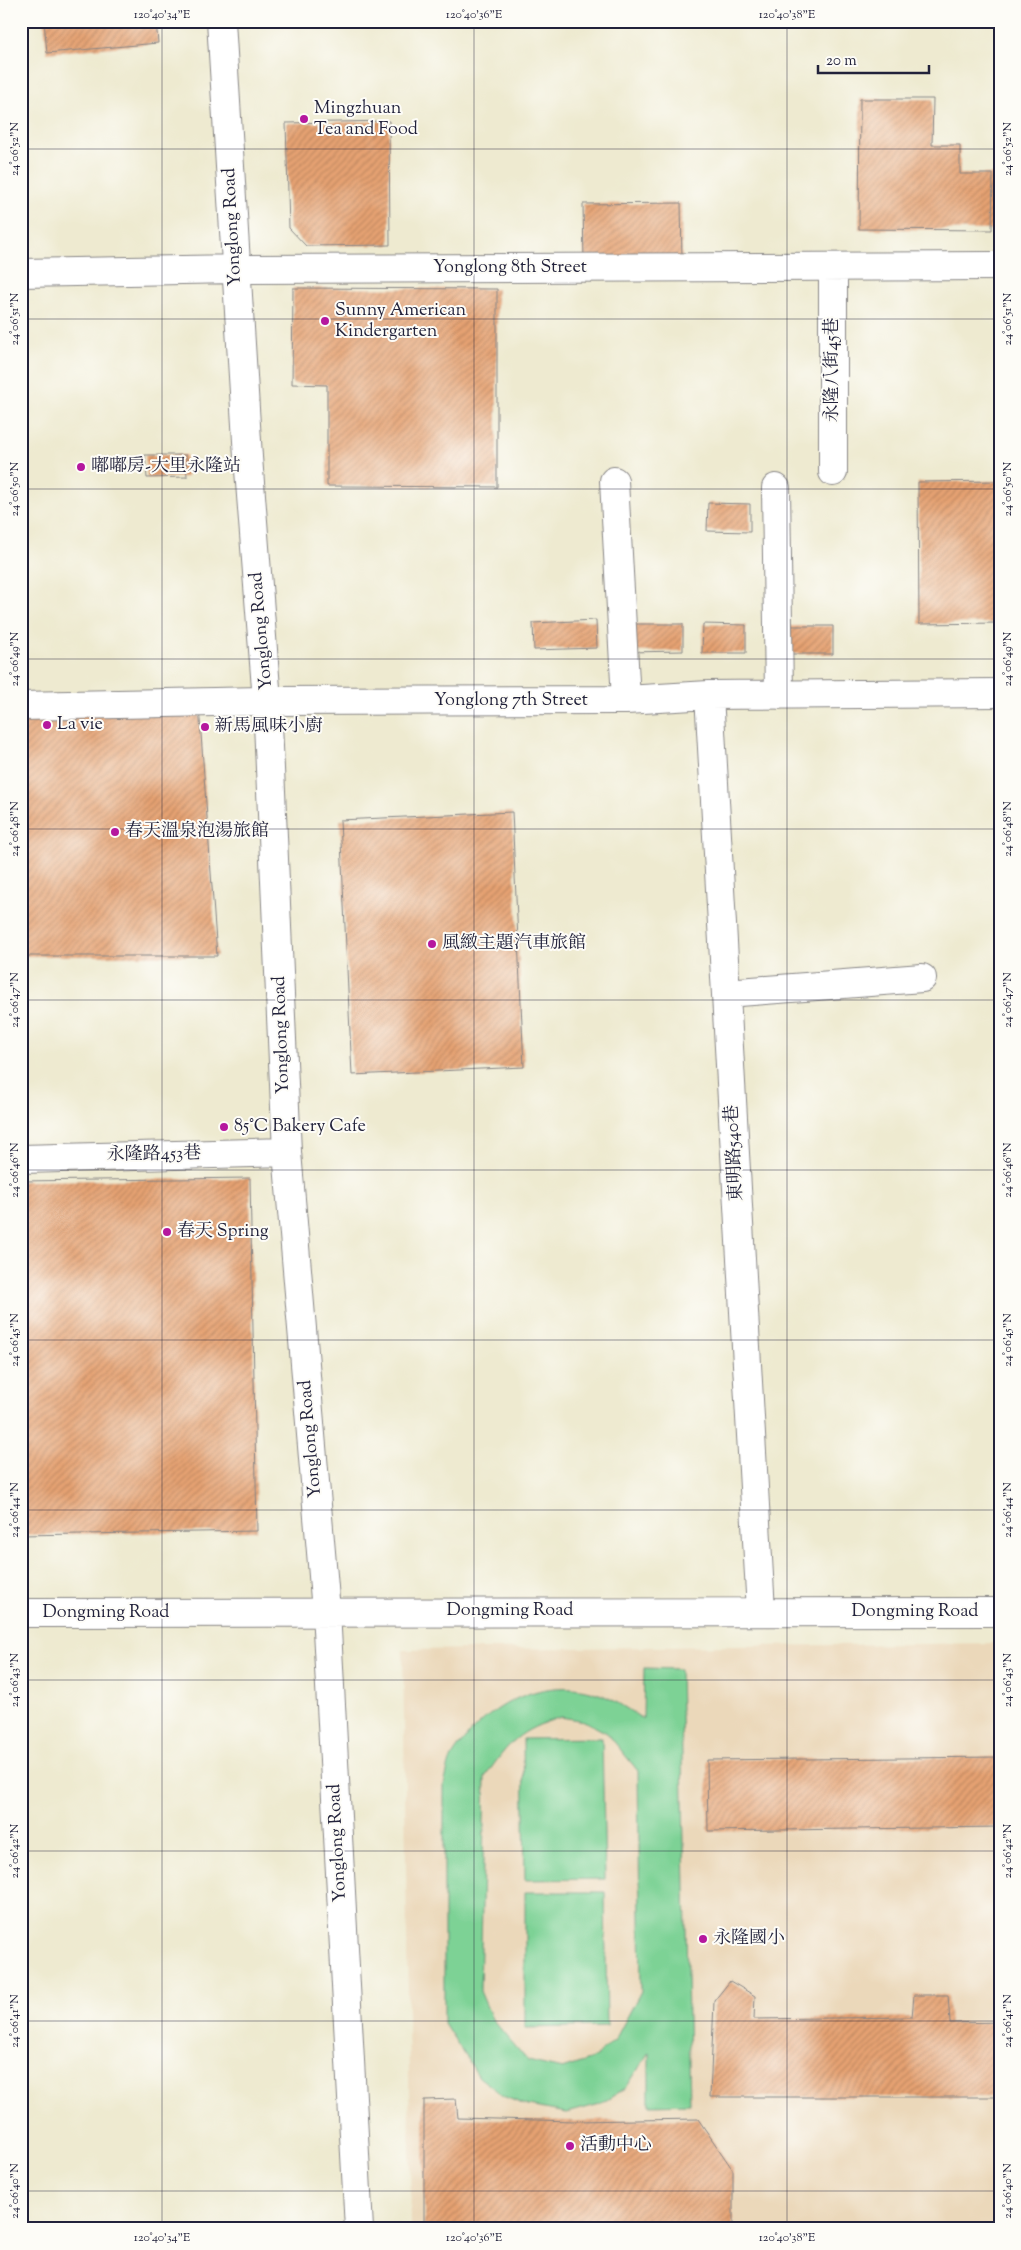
<svg xmlns="http://www.w3.org/2000/svg" width="1021" height="2250" font-family="'Sorts Mill Goudy','Noto Serif TC',serif">
	<style>
		.built { fill: #ebd8ba }
		.green { fill: #7dd295; stroke: #507a68; fill-rule: evenodd }
		.building { fill: url(#building-hatch) }
		.lines { fill: none; stroke-linecap: round; stroke-linejoin: round }
		.minor-casing { stroke: #888686; stroke-width: 30 }
		.minor { stroke: #fff; stroke-width: 28 }
		.ticks { fill: none; stroke: #22223b; stroke-width: 1; stroke-opacity: 0.45 }
		.poi-dot { fill: #b5179e; stroke: #fdfcf7; stroke-width: 2 }
		.labels { text-anchor: middle; dominant-baseline: central; stroke-width: 4; stroke-linejoin: round; paint-order: stroke }
		.poi-label { font-size: 18px; fill: #22223b; stroke: #fdfcf7; text-anchor: start }
		.street-label { font-size: 18px; fill: #22223b; stroke: #fdfcf7 }
		.neatline { fill: none; stroke: #22223b; stroke-width: 2 }
		.ticks-label { font-size: 12px; text-anchor: middle; fill: #22223b }
	</style>
	<defs>
		<pattern id="building-hatch" width="6" height="6" patternUnits="userSpaceOnUse" patternTransform="scale(1.25)"><rect width="6" height="6" fill="#e6a272"/><path d="M-1 1l2-2M0 6l6-6M5 7l2-2" fill="none" stroke="#ba845f"/></pattern>
	</defs>
	<rect width="100%" height="100%" fill="#fdfcf7"/>
	<filter id="ink" filterUnits="userSpaceOnUse"><feTurbulence type="fractalNoise" baseFrequency=".02" numOctaves="2"/><feDisplacementMap in="SourceGraphic" scale="10" xChannelSelector="R" yChannelSelector="G"/><feConvolveMatrix kernelMatrix="1 2 1 2 8 2 1 2 1" color-interpolation-filters="sRGB"/></filter>
	<filter id="wash" filterUnits="userSpaceOnUse"><feTurbulence type="fractalNoise" baseFrequency=".0096" numOctaves="4" result="noise"/><feDisplacementMap in="SourceGraphic" scale="20" xChannelSelector="R" yChannelSelector="G"/><feGaussianBlur stdDeviation="1.12" result="paint"/><feColorMatrix in="noise" values="0 0 0 0 0 0 0 0 0 0 0 0 0 0 0 0 0 1.4 0 .05"/><feComposite in="paint" operator="in"/></filter>
	<g filter="url(#wash)">
		<rect width="100%" height="100%" fill="#eeead0"/>
		<!-- built -->
		<path class="built" d="M1000,1643V2229H411L403,1650Z"/>
		<!-- green -->
		<path class="green" d="M644,1668L680,1669L690,2104L649,2105V2052L626,2088L600,2104L567,2113L528,2106L505,2097L479,2077L444,2023V1784C447,1775 448,1763 453,1755C483,1708 541,1674 596,1693C613,1698 628,1710 643,1719ZM561,1717L584,1721L607,1733L638,1771L641,1991L615,2040L592,2059L562,2069L528,2061L492,2019L480,1991L485,1777C510,1741 518,1731 561,1717Z
			M602,1738L605,1879L525,1880L523,1739Z
			M525,1892H605L607,2026L525,2028Z"/>
		<g id="blocks">
			<!-- building -->
			<path class="building" d="M44,21H156L158,43L47,53Z
				M860,99H933L932,145H960V174H993L992,230L859,229Z
				M389,121L390,245L306,246L289,228L286,123Z
				M681,203L682,260L584,262L583,204Z
				M293,288L497,289V487L327,486V385L292,384Z
				M145,455H186L187,477L147,478Z
				M1000,481V623L919,624L918,482Z
				M708,503L750,504V532L707,531Z
				M596,620L597,648L534,650L533,623Z
				M627,624H683V651L627,652Z
				M703,624L746,625V653H702Z
				M772,626H833V654H773Z
				M199,706L217,956H21V708Z
				M512,812L524,1067L352,1075L340,820Z
				M250,1178L257,1531L21,1535V1181Z
				M1000,1757V1827L708,1831L707,1760Z
				M730,1981L755,1996L754,2019L912,2017L914,1995H948L950,2023L1000,2022V2097H710L714,2001Z
				M456,2099L458,2118L575,2121L698,2119L733,2170V2229H424V2100Z"/>
		</g>
	</g>
	<g filter="url(#ink)">
		<use href="#blocks" fill-opacity="0" stroke="#888686" stroke-width="1"/>
		<g class="lines">
			<defs>
				<path id="minor" d="M221,21L248,457L267,701L287,1152L326,1611L359,2229
					M21,273L236,269L1000,266
					M833,472V268
					M614,481L626,700
					M776,488L779,695
					M709,695L761,1611
					M21,706L267,701L626,700L709,695L1000,693
					M726,993L922,978
					M21,1159L287,1152
					M21,1613L1000,1612"/>
			</defs>
			<!-- minor casing -->
			<use href="#minor" class="minor-casing"/>
			<!-- minor -->
			<use href="#minor" class="minor"/>
		</g>
	</g>
	<!-- ticks -->
	<path class="ticks" d="M162,21V2229M474,21V2229M787,21V2229M21,149H1000M21,319H1000M21,489H1000M21,659H1000M21,829H1000M21,1000H1000M21,1170H1000M21,1340H1000M21,1510H1000M21,1680H1000M21,1851H1000M21,2021H1000M21,2191H1000"/>
	<!-- markers -->
	<g class="poi-dot">
		<circle cx="304" cy="119" r="5"/>
		<circle cx="325" cy="321" r="5"/>
		<circle cx="81" cy="467" r="5"/>
		<circle cx="47" cy="725" r="5"/>
		<circle cx="205" cy="727" r="5"/>
		<circle cx="115" cy="832" r="5"/>
		<circle cx="432" cy="944" r="5"/>
		<circle cx="224" cy="1127" r="5"/>
		<circle cx="167" cy="1232" r="5"/>
		<circle cx="703" cy="1939" r="5"/>
		<circle cx="570" cy="2146" r="5"/>
	</g>
	<g class="labels">
		<!-- poi labels -->
		<g class="poi-label">
			<text x="314" y="109">Mingzhuan<tspan x="314" dy="21">Tea and Food</tspan></text>
			<text x="335" y="311">Sunny American<tspan x="335" dy="21">Kindergarten</tspan></text>
			<text x="91" y="467">嘟嘟房-大里永隆站</text>
			<text x="57" y="725">La vie</text>
			<text x="215" y="727">新馬風味小廚</text>
			<text x="125" y="832">春天溫泉泡湯旅館</text>
			<text x="442" y="944">風緻主題汽車旅館</text>
			<text x="234" y="1127">85°C Bakery Cafe</text>
			<text x="177" y="1232">春天 Spring</text>
			<text x="713" y="1939">永隆國小</text>
			<text x="580" y="2146">活動中心</text>
		</g>
		<!-- street labels -->
		<g class="street-label">
			<text transform="translate(233 227) rotate(-93)">Yonglong Road</text>
			<text x="510" y="268">Yonglong 8th Street</text>
			<text transform="translate(833 370) rotate(-90)">永隆八街45巷</text>
			<text transform="translate(262 631) rotate(-95)">Yonglong Road</text>
			<text x="511" y="701">Yonglong 7th Street</text>
			<text transform="translate(282 1035) rotate(-92)">Yonglong Road</text>
			<text transform="translate(735 1153) rotate(-93)">東明路540巷</text>
			<text transform="translate(154 1155) rotate(-1)">永隆路453巷</text>
			<text transform="translate(311 1439) rotate(-95)">Yonglong Road</text>
			<text x="510" y="1611">Dongming Road</text>
			<text x="915" y="1612">Dongming Road</text>
			<text x="106" y="1613">Dongming Road</text>
			<text transform="translate(338 1843) rotate(-93)">Yonglong Road</text>
		</g>
	</g>
	<!-- margin -->
	<rect width="1021" height="2250" fill="none" stroke="#fdfcf7" stroke-width="55"/>
	<!-- scale -->
	<path d="M818 65v8h111v-8" fill="none" stroke="#22223b" stroke-width="2.5"/>
	<text x="826" y="65" font-size="15" fill="#22223b" stroke="#fdfcf7" stroke-width="4" paint-order="stroke">20 m</text>
	<rect x="28" y="28" width="966" height="2194" class="neatline"/>
	<g class="ticks-label">
		<text x="162" y="18">120°40'34"E</text>
		<text x="474" y="18">120°40'36"E</text>
		<text x="787" y="18">120°40'38"E</text>
		<text transform="translate(14 149) rotate(-90)" y="4">24°06'52"N</text>
		<text transform="translate(1007 149) rotate(-90)" y="4">24°06'52"N</text>
		<text transform="translate(14 319) rotate(-90)" y="4">24°06'51"N</text>
		<text transform="translate(1007 319) rotate(-90)" y="4">24°06'51"N</text>
		<text transform="translate(14 489) rotate(-90)" y="4">24°06'50"N</text>
		<text transform="translate(1007 489) rotate(-90)" y="4">24°06'50"N</text>
		<text transform="translate(14 659) rotate(-90)" y="4">24°06'49"N</text>
		<text transform="translate(1007 659) rotate(-90)" y="4">24°06'49"N</text>
		<text transform="translate(14 829) rotate(-90)" y="4">24°06'48"N</text>
		<text transform="translate(1007 829) rotate(-90)" y="4">24°06'48"N</text>
		<text transform="translate(14 1000) rotate(-90)" y="4">24°06'47"N</text>
		<text transform="translate(1007 1000) rotate(-90)" y="4">24°06'47"N</text>
		<text transform="translate(14 1170) rotate(-90)" y="4">24°06'46"N</text>
		<text transform="translate(1007 1170) rotate(-90)" y="4">24°06'46"N</text>
		<text transform="translate(14 1340) rotate(-90)" y="4">24°06'45"N</text>
		<text transform="translate(1007 1340) rotate(-90)" y="4">24°06'45"N</text>
		<text transform="translate(14 1510) rotate(-90)" y="4">24°06'44"N</text>
		<text transform="translate(1007 1510) rotate(-90)" y="4">24°06'44"N</text>
		<text transform="translate(14 1680) rotate(-90)" y="4">24°06'43"N</text>
		<text transform="translate(1007 1680) rotate(-90)" y="4">24°06'43"N</text>
		<text transform="translate(14 1851) rotate(-90)" y="4">24°06'42"N</text>
		<text transform="translate(1007 1851) rotate(-90)" y="4">24°06'42"N</text>
		<text transform="translate(14 2021) rotate(-90)" y="4">24°06'41"N</text>
		<text transform="translate(1007 2021) rotate(-90)" y="4">24°06'41"N</text>
		<text transform="translate(14 2191) rotate(-90)" y="4">24°06'40"N</text>
		<text transform="translate(1007 2191) rotate(-90)" y="4">24°06'40"N</text>
		<text x="162" y="2241">120°40'34"E</text>
		<text x="474" y="2241">120°40'36"E</text>
		<text x="787" y="2241">120°40'38"E</text>
	</g>
</svg>
